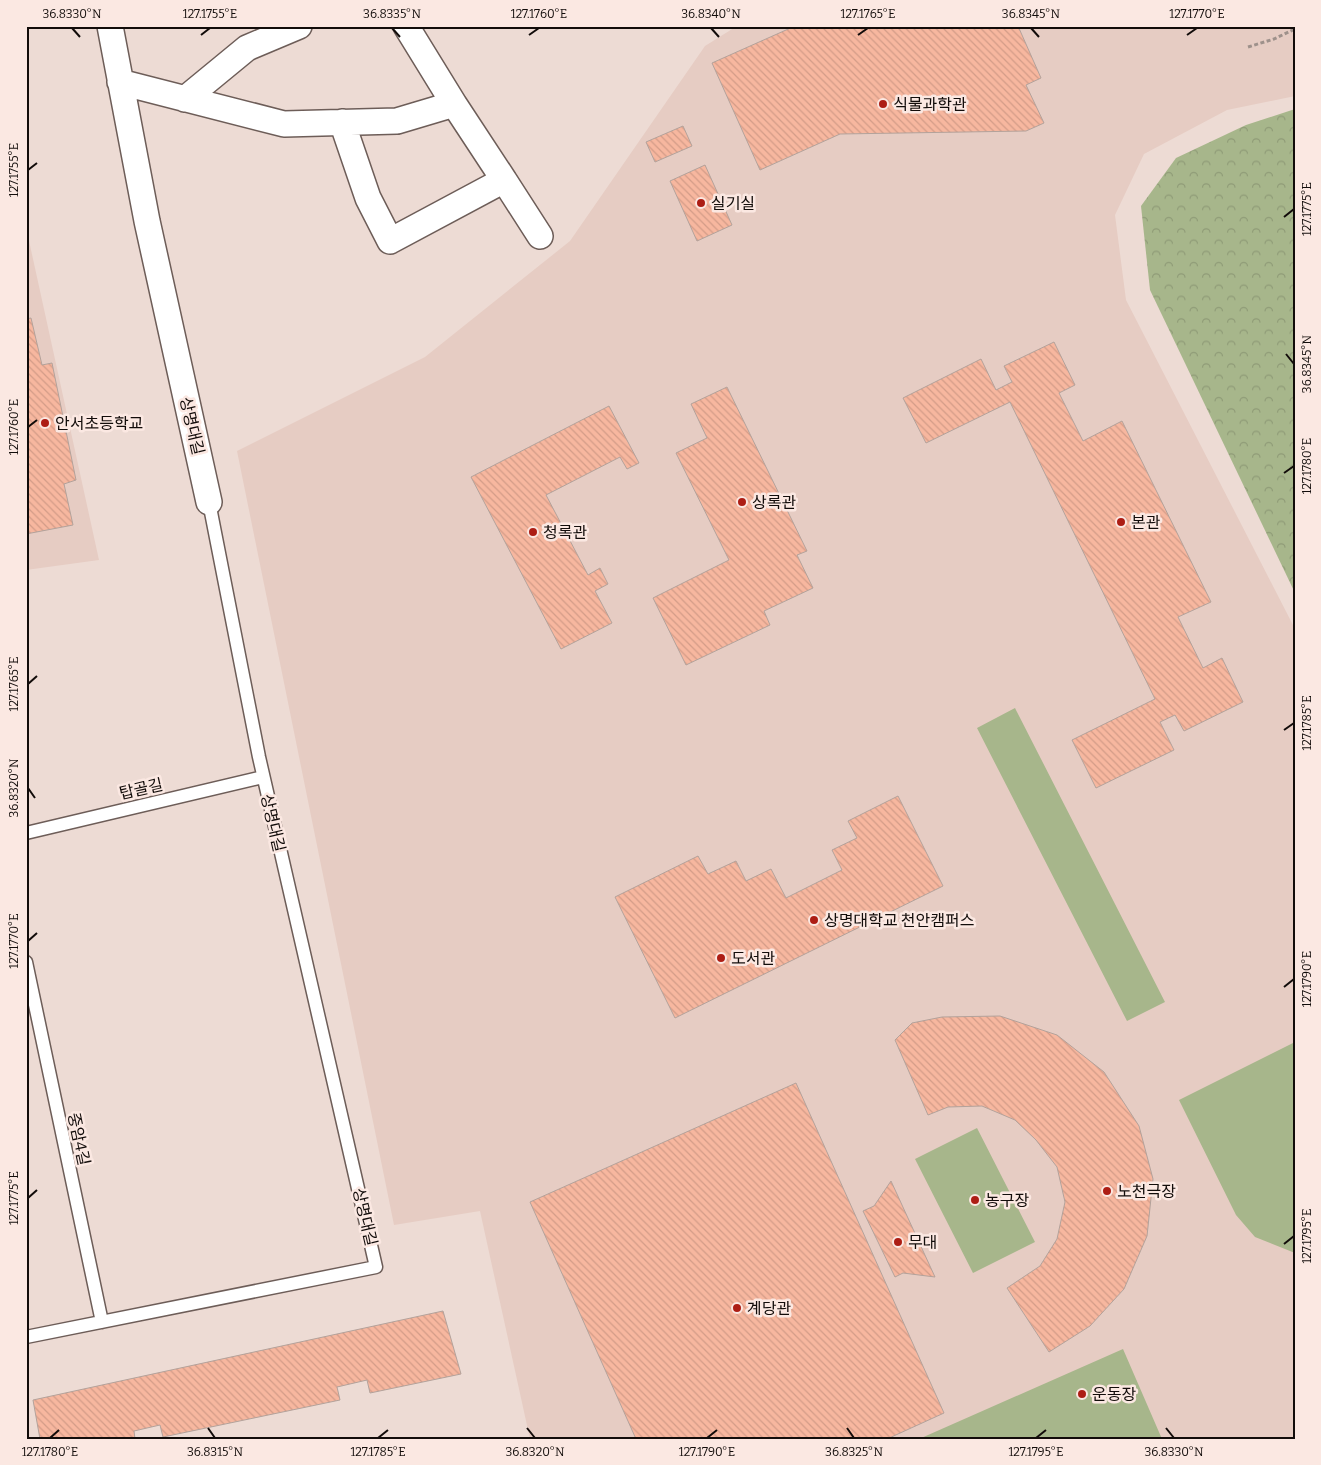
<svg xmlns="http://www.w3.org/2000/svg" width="1321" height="1465" font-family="Bitter,'Noto Sans KR',serif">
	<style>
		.built { fill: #e6ccc3 }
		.green { fill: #a7b68b }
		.forest { fill: url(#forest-crowns) }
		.building { fill: url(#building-back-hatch); stroke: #b3a29b }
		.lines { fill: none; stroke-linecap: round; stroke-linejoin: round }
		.service-casing { stroke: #6d5d58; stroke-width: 15 }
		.minor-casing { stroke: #6d5d58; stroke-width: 28 }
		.path { stroke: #9e918b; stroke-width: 3; stroke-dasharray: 4 2.5; stroke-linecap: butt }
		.service { stroke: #fff; stroke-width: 12 }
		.minor { stroke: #fff; stroke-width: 25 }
		.ticks { fill: none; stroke: #120c0a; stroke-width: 2 }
		.poi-dot { fill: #ad1d14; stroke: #fbe8e2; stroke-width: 2 }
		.labels { text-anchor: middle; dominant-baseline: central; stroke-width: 5; stroke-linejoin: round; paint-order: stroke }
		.poi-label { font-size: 16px; fill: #120c0a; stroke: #fbe8e2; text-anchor: start }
		.street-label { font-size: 16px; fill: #120c0a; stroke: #fbe8e2 }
		.neatline { fill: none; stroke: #120c0a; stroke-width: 2 }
		.ticks-label { font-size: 12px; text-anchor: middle; fill: #120c0a }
	</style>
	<defs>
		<pattern id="forest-crowns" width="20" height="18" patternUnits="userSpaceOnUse" patternTransform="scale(1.25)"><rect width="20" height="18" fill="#a7b68b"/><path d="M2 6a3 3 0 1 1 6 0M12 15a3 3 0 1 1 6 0" fill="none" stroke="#8f9b77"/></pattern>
		<pattern id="building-back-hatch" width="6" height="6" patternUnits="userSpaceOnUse" patternTransform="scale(1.25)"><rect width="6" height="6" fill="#f7b79f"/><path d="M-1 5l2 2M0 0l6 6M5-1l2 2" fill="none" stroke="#d39c88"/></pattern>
	</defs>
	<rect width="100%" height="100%" fill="#eddbd4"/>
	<!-- built -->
	<path class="built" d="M737,26H1295V96L1227,110L1144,154L1115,215L1126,300L1295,629V1439H530L480,1211L394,1225L237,451L425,357L570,241L705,46Z
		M26,227L99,560L26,570Z"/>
	<!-- green -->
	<path class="green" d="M1015,708L1165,1002L1127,1021L977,728Z
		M1295,1042V1253L1255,1237L1236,1215L1179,1100Z
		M977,1128L1035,1242L973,1273L915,1159Z
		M1123,1349L1162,1439H919Z"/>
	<!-- forest -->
	<path class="forest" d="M1295,109V593L1150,290L1141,206L1176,158L1246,125Z"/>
	<!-- building -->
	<path class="building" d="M795,26H1018L1041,78L1026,85L1044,123L1026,131L840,134L760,170L712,63Z
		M683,126L692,146L655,162L646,142Z
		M705,165L732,225L697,241L670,181Z
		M31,318L42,365L52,363L76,480L64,484L73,525L26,534V319Z
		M1054,342L1075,385L1059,393L1083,441L1122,421L1211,602L1178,617L1203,668L1222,658L1243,702L1184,731L1175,715L1160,722L1174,750L1096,788L1072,740L1155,699L1010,402L926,443L903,398L981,359L996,390L1012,382L1004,366Z
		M727,387L807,551L797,555L813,588L764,611L770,625L686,665L653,598L729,560L676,453L707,438L691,404Z
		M609,406L639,463L627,469L620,457L546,495L588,575L600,568L608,584L595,591L612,623L561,649L471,477Z
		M898,796L943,886L675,1018L615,897L698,856L708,874L736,861L746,881L771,869L786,898L842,870L832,850L857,838L848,821Z
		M1000,1016L1057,1035L1104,1072L1139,1126L1153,1179L1147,1236L1124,1289L1090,1326L1049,1352L1007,1288L1040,1266L1057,1239L1065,1202L1057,1167L1036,1140L1015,1120L982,1106L948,1107L928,1115L895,1040L912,1023L942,1017Z
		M796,1083L944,1413L887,1439H636L530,1202Z
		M891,1181L935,1277L903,1273L895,1277L863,1211L874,1206Z
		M443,1311L461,1374L370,1393L367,1380L337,1387L340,1400L163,1437L160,1425L134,1431L135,1439H40L33,1400Z"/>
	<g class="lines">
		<defs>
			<path id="service" d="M26,833L263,777
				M26,962L102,1322
				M26,1337L376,1267L259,757L209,502"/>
			<path id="minor" d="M110,26L147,221L209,502
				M120,82L284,124L397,121L454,104L406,26
				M185,99L247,48L299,26
				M342,122L368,198L390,241L504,180L454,104
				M504,180L540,236"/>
		</defs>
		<!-- service casing -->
		<use href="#service" class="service-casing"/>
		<!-- minor casing -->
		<use href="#minor" class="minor-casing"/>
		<!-- path -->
		<path class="path" d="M1248,47L1274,39L1295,29"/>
		<!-- service -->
		<use href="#service" class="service"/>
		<!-- minor -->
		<use href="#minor" class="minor"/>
	</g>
	<!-- ticks -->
	<path class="ticks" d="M72,28L80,37M392,28L400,37M711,28L719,37M1031,28L1039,37M201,35L210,28M529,35L539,28M858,35L868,28M1187,35L1197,28M28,170L37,163M1284,217L1294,209M1286,354L1294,364M28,427L37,420M1284,473L1294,466M28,684L37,676M1284,730L1294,723M28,788L35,798M28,941L37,933M1284,987L1294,979M28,1198L37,1190M1284,1244L1294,1236M208,1428L215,1438M527,1428L535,1438M847,1428L854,1438M1166,1428L1174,1438M50,1438L59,1430M378,1438L388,1430M707,1438L717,1430M1036,1438L1046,1430"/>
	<!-- markers -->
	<g class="poi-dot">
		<circle cx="883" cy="104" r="5"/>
		<circle cx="701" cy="203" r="5"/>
		<circle cx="45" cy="423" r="5"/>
		<circle cx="742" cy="502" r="5"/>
		<circle cx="1121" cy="522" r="5"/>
		<circle cx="533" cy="532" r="5"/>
		<circle cx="814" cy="920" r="5"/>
		<circle cx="721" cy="958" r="5"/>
		<circle cx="1107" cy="1191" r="5"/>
		<circle cx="975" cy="1200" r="5"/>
		<circle cx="898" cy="1242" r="5"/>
		<circle cx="737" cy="1308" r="5"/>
		<circle cx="1082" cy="1394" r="5"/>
	</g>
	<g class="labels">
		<!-- poi labels -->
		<g class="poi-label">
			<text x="893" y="104">식물과학관</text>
			<text x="711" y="203">실기실</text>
			<text x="55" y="423">안서초등학교</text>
			<text x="752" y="502">상록관</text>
			<text x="1131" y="522">본관</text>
			<text x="543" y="532">청록관</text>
			<text x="824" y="920">상명대학교 천안캠퍼스</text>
			<text x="731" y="958">도서관</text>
			<text x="1117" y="1191">노천극장</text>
			<text x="985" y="1200">농구장</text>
			<text x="908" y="1242">무대</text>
			<text x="747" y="1308">계당관</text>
			<text x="1092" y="1394">운동장</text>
		</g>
		<!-- street labels -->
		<g class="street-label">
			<text transform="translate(192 426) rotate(77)">상명대길</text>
			<text transform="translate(141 789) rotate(-13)">탑골길</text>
			<text transform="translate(273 823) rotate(77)">상명대길</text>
			<text transform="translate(79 1139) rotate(78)">중암4길</text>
			<text transform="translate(365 1217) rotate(77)">상명대길</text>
		</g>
	</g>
	<!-- border -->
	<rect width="1321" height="1465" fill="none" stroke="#fbe8e2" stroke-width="55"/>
	<rect x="28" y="28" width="1266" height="1410" class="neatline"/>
	<g class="ticks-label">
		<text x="72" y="18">36.8330°N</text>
		<text x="210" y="18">127.1755°E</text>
		<text x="392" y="18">36.8335°N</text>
		<text x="539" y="18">127.1760°E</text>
		<text x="711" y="18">36.8340°N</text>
		<text x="868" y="18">127.1765°E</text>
		<text x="1031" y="18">36.8345°N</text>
		<text x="1197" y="18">127.1770°E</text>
		<text transform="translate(14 170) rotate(-90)" y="4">127.1755°E</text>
		<text transform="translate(1307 209) rotate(-90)" y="4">127.1775°E</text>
		<text transform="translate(1307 364) rotate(-90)" y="4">36.8345°N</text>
		<text transform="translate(14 427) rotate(-90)" y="4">127.1760°E</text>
		<text transform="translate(1307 466) rotate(-90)" y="4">127.1780°E</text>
		<text transform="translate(14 684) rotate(-90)" y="4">127.1765°E</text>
		<text transform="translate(1307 723) rotate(-90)" y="4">127.1785°E</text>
		<text transform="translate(14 788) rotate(-90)" y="4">36.8320°N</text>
		<text transform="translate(14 941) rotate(-90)" y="4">127.1770°E</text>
		<text transform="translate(1307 979) rotate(-90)" y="4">127.1790°E</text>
		<text transform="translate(14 1198) rotate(-90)" y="4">127.1775°E</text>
		<text transform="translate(1307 1236) rotate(-90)" y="4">127.1795°E</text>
		<text x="50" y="1456">127.1780°E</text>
		<text x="215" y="1456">36.8315°N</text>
		<text x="378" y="1456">127.1785°E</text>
		<text x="535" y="1456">36.8320°N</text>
		<text x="707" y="1456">127.1790°E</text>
		<text x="854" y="1456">36.8325°N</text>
		<text x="1036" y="1456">127.1795°E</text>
		<text x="1174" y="1456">36.8330°N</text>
	</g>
</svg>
